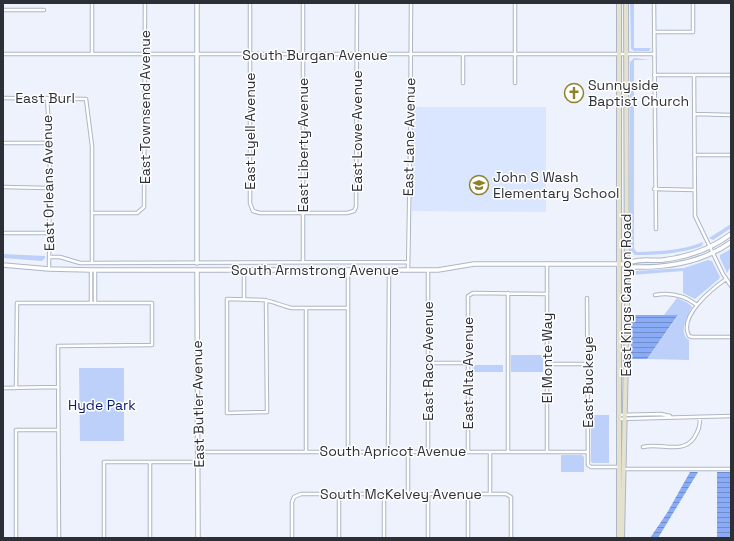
<svg xmlns="http://www.w3.org/2000/svg" width="734" height="541" font-family="'Space Grotesk',sans-serif">
	<style>
		.built { fill: #dae6ff }
		.green { fill: #bdd0fa }
		.water { fill: url(#water-rules) }
		.lines { fill: none; stroke-linecap: round; stroke-linejoin: round }
		.minor-casing { stroke: #adb6c7; stroke-width: 4.5 }
		.tertiary-casing { stroke: #adb6c7; stroke-width: 5.5 }
		.secondary-casing { stroke: #adb6c7; stroke-width: 6 }
		.minor { stroke: #fff; stroke-width: 2.5 }
		.tertiary { stroke: #fff; stroke-width: 3.5 }
		.secondary { stroke: #e4e1cc; stroke-width: 4 }
		.labels { text-anchor: middle; dominant-baseline: central; stroke-width: 3; stroke-linejoin: round; paint-order: stroke }
		.street-label { font-size: 14px; fill: #2c3036; stroke: #fff }
		.poi-label { font-size: 14px; fill: #2c3036; stroke: #fff; text-anchor: start }
		.park-label { font-size: 14px; fill: #061b6e; stroke: #fff }
	</style>
	<defs>
		<pattern id="water-rules" width="6" height="5" patternUnits="userSpaceOnUse"><rect width="6" height="5" fill="#8aacf6"/><path d="M0 2.5h6" fill="none" stroke="#718cc8"/></pattern>
	</defs>
	<rect width="100%" height="100%" fill="#edf2fd"/>
	<!-- built -->
	<path class="built" d="M414,107H546V212L412,211L411,159L414,134Z"/>
	<!-- green -->
	<path class="green" d="M630,3H634V48H651L649,51H634L631,49Z
		M634,58L650,60H634V249L637,252C661,251 681,251 703,242L702,246C679,254 658,255 635,255L630,251V62Z
		M731,224V228L713,240L709,238Z
		M731,249V266L727,273L720,258V255Z
		M3,254L45,256V258L42,261L3,258Z
		M708,260L712,261L720,277L719,279L695,299L683,293V271L631,275L636,271L684,268Z
		M677,298L688,303L692,307C687,316 678,334 689,340V360L647,359L678,316L664,315Z
		M511,355H543V372H511Z
		M472,365H503V372H472Z
		M79,368H124V441H80Z
		M591,415H609V463H593L591,462Z
		M561,455H582L584,457V472H561Z"/>
	<!-- water -->
	<path class="water" d="M631,315H678L647,359H631Z
		M690,472H698L658,538H650L667,513Z
		M717,472H731V538H717Z"/>
	<g class="lines">
		<defs>
			<path id="minor" d="M250,3V203L253,211L260,213H347L354,211L356,207L357,3
				M515,3V83
				M654,3L656,229
				M3,10H44
				M654,32H693V3
				M3,54H654
				M92,54V3
				M463,55V83
				M654,75H731
				M694,75L695,216L723,274L731,286
				M3,98L86,99L92,146V263
				M47,98L50,143L49,269
				M694,114L731,115
				M4,143H50
				M694,155H731
				M3,187L49,188
				M654,189L694,190
				M92,213H137L144,207L145,3
				M4,233H49
				M49,257H60L80,263L408,262
				M303,262V3
				M95,270V303
				M408,270C410,181 411,92 411,3
				M726,279C712,289 678,316 689,336L692,337H731
				M508,293V452
				M655,295C671,292 684,295 697,305
				M587,298L588,465L591,467H619
				M244,299V270
				M266,300L267,412L227,413V299L263,300C273,301 282,306 292,308H348
				M91,303V270
				M306,308V451
				M428,363H467
				M547,364H588
				M3,388L58,387
				M16,388L17,303H152V345L58,346L59,538
				M619,415L661,414L670,416
				M618,419L731,416
				M643,447C660,442 682,455 694,438C699,430 700,426 700,417
				M348,451V270
				M388,451L389,270
				M408,451V494
				M198,452H588
				M428,452V270
				M468,452V296L473,293L547,294
				M490,452V494
				M547,452V264
				M150,462V538
				M624,469H731
				M339,494V538
				M384,494V538
				M428,494V538
				M468,494V538
				M16,538V430H58
				M104,538V462H198
				M292,538V502L294,497L301,494H506L511,497V538"/>
			<path id="tertiary" d="M197,263V3
				M626,264L632,267C667,268 702,263 731,242
				M3,265L49,269L91,270H438L474,264H626C637,258 651,261 663,260C688,257 711,249 731,234
				M197,270L198,538"/>
			<path id="secondary" d="M619,538V3
				M622,538L627,313L626,3"/>
		</defs>
		<!-- minor casing -->
		<use href="#minor" class="minor-casing"/>
		<!-- tertiary casing -->
		<use href="#tertiary" class="tertiary-casing"/>
		<!-- secondary casing -->
		<use href="#secondary" class="secondary-casing"/>
		<!-- minor -->
		<use href="#minor" class="minor"/>
		<!-- tertiary -->
		<use href="#tertiary" class="tertiary"/>
		<!-- secondary -->
		<use href="#secondary" class="secondary"/>
	</g>
	<!-- icons -->
	<defs>
		<symbol id="church-ring" viewBox="-11 -11 22 22"><circle r="9.5" fill="#fff" stroke="#8d8229" stroke-width="1.5"/><path d="M-1.2-6h2.4v3.5h3.3v2.4h-3.3V6h-2.4V-.1h-3.3v-2.4h3.3Z" fill="#8d8229"/></symbol>
		<symbol id="school-ring" viewBox="-11 -11 22 22"><circle r="9.5" fill="#fff" stroke="#8d8229" stroke-width="1.5"/><path d="M0-5L7-2L0 1L-7-2ZM-4 1L0 2.5L4 1V4Q0 6-4 4Z" fill="#8d8229"/></symbol>
	</defs>
	<g fill-rule="evenodd">
		<use href="#church-ring" x="563" y="82" width="22" height="22"/>
		<use href="#school-ring" x="468" y="174" width="22" height="22"/>
	</g>
	<g class="labels">
		<!-- street labels -->
		<g class="street-label">
			<text x="315" y="55">South Burgan Avenue</text>
			<text x="45" y="98">East Burl</text>
			<text transform="translate(145 107) rotate(-90)">East Townsend Avenue</text>
			<text transform="translate(250 131) rotate(-90)">East Lyell Avenue</text>
			<text transform="translate(357 131) rotate(-90)">East Lowe Avenue</text>
			<text transform="translate(409 137) rotate(-89)">East Lane Avenue</text>
			<text transform="translate(303 145) rotate(-90)">East Liberty Avenue</text>
			<text transform="translate(48 183) rotate(-91)">East Orleans Avenue</text>
			<text x="315" y="270">South Armstrong Avenue</text>
			<text transform="translate(626 295) rotate(-90)">East Kings Canyon Road</text>
			<text transform="translate(547 358) rotate(-90)">El Monte Way</text>
			<text transform="translate(428 361) rotate(-90)">East Raco Avenue</text>
			<text transform="translate(468 373) rotate(-90)">East Alta Avenue</text>
			<text transform="translate(588 382) rotate(-90)">East Buckeye</text>
			<text transform="translate(198 404) rotate(-91)">East Butler Avenue</text>
			<text x="393" y="451">South Apricot Avenue</text>
			<text x="401" y="494">South McKelvey Avenue</text>
		</g>
		<!-- poi labels -->
		<g class="poi-label">
			<text x="588" y="85">Sunnyside<tspan x="588" dy="16">Baptist Church</tspan></text>
			<text x="493" y="177">John S Wash<tspan x="493" dy="16">Elementary School</tspan></text>
		</g>
		<!-- park labels -->
		<g class="park-label">
			<text x="102" y="405">Hyde Park</text>
		</g>
	</g>
	<!-- border -->
	<rect width="734" height="541" fill="none" stroke="#2c3036" stroke-width="8"/>
</svg>
